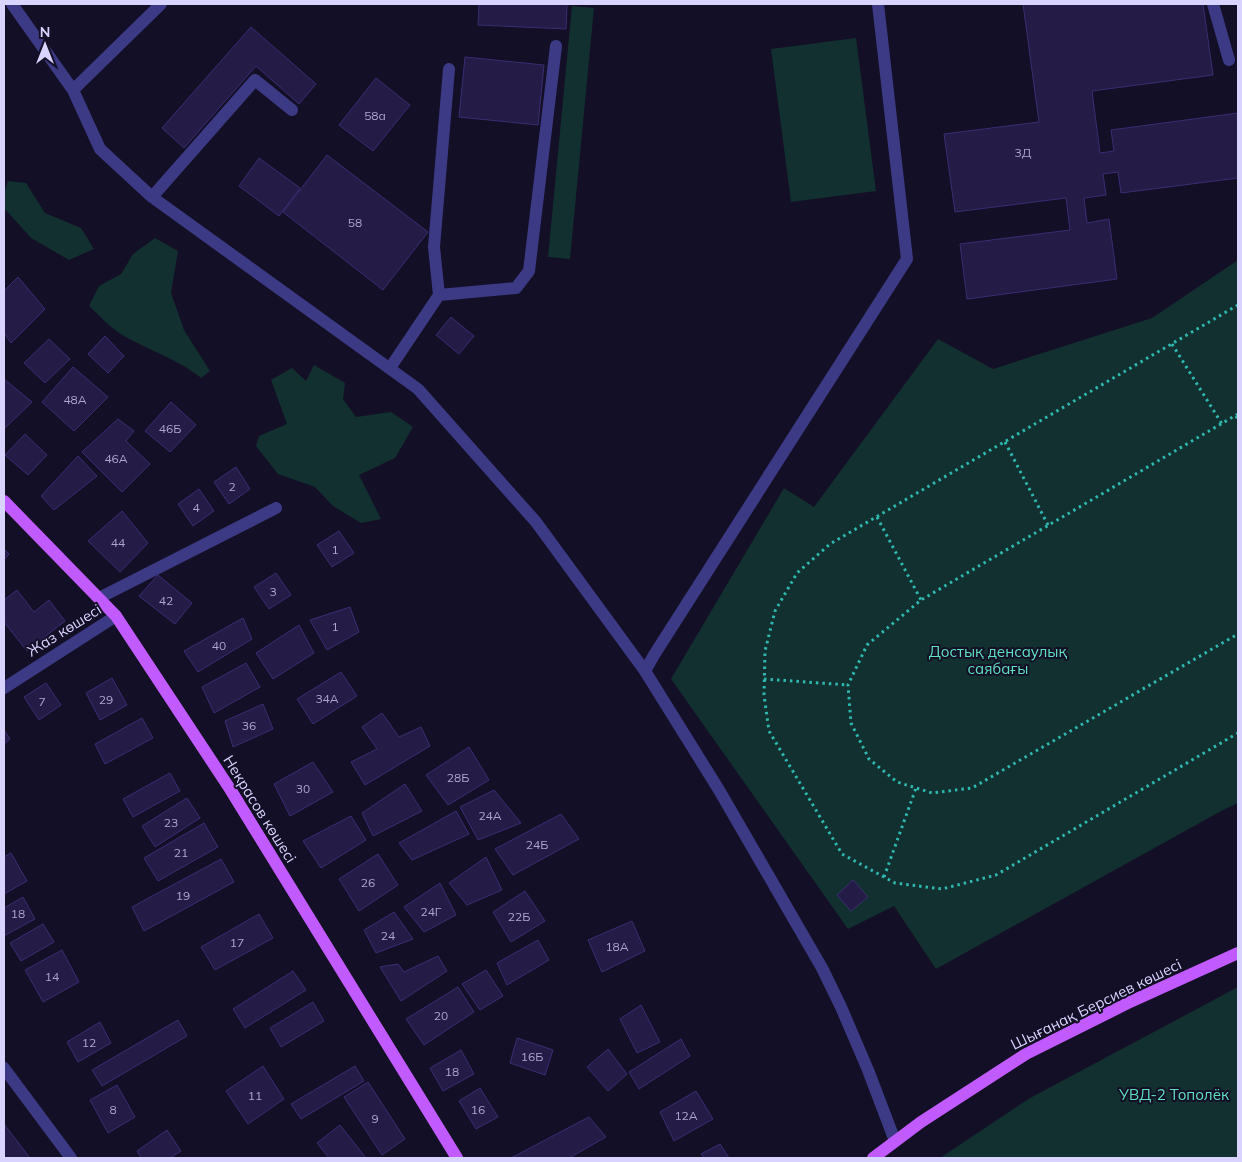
<svg xmlns="http://www.w3.org/2000/svg" width="1242" height="1162" font-family="Mulish,sans-serif">
	<style>
		.green { fill: #12302f }
		.building { fill: #241b47; stroke: #3b2d73 }
		.lines { fill: none; stroke-linecap: round; stroke-linejoin: round }
		.path { stroke: #2fb8b0; stroke-width: 3; stroke-dasharray: 2.5 4; stroke-linecap: butt }
		.minor { stroke: #3d3a85; stroke-width: 12 }
		.major { stroke: #c25bff; stroke-width: 12 }
		.labels { text-anchor: middle; dominant-baseline: central; stroke-width: 4; stroke-linejoin: round; paint-order: stroke }
		.number-label { font-size: 12px; fill: #aca6d1 }
		.street-label { font-size: 15px; fill: #d9d4ff; stroke: #130f26 }
		.park-label { font-size: 15px; fill: #5fe0c0; stroke: #130f26 }
	</style>
	<rect width="100%" height="100%" fill="#130f26"/>
	<!-- green -->
	<path class="green" d="M572,6L594,8L570,259L548,257Z
		M856,38L876,191L791,202L771,49Z
		M8,181L26,183L45,213L81,228L94,249L69,260L31,238L4,208V194Z
		M155,238L178,251L171,293L184,330L210,371L201,378C176,357 142,349 115,330C106,323 98,314 89,306L99,286L121,274L133,254Z
		M1238,260V803L1223,810L936,969L894,906L848,929L671,679L784,488L814,507L938,339L993,369L1152,318Z
		M314,365L345,383L343,399L356,417L391,412L413,427L395,458L359,475L381,519L361,523L333,506L315,487L278,474L256,446L259,436L287,424L271,380L292,368L306,381Z
		M1238,987V1158H940L1030,1098Z"/>
	<!-- building -->
	<path class="building" d="M479,4H567L566,29L478,25Z
		M1023,4H1203L1213,75L1092,91L1100,153L1114,151L1111,130L1238,113V178L1121,193L1118,172L1103,174L1106,195L1084,198L1087,223L1109,219L1117,279L967,299L960,244L1070,230L1066,198L955,212L944,134L1039,122Z
		M251,27L316,84L299,104L256,66L184,148L162,128Z
		M465,57L544,65L538,125L459,117Z
		M376,78L410,105L373,151L339,125Z
		M327,155L428,232L383,290L283,212Z
		M259,158L300,188L279,216L239,186Z
		M18,277L45,309L11,343L4,333V291Z
		M451,317L474,336L459,354L436,335Z
		M105,336L124,356L108,373L88,354Z
		M49,339L70,359L45,383L24,363Z
		M73,367L108,397L74,431L42,402Z
		M4,379L32,402L4,429Z
		M171,402L196,425L170,452L145,431Z
		M118,419L134,431L126,441L150,464L122,492L82,452Z
		M25,434L47,455L28,475L5,455Z
		M78,456L97,476L54,510L41,496Z
		M236,467L250,489L229,504L214,482Z
		M199,489L214,511L193,526L178,504Z
		M122,511L148,543L120,572L88,541Z
		M339,531L354,553L332,567L317,545Z
		M4,549L9,554L4,560Z
		M276,573L291,595L269,609L254,587Z
		M158,575L192,603L175,624L139,596Z
		M17,590L34,612L49,600L65,621L27,651L4,622V600Z
		M350,607L359,632L327,650L310,620Z
		M243,618L252,639L198,672L184,651Z
		M299,625L314,653L273,679L256,653Z
		M246,663L260,687L214,713L202,687Z
		M341,672L357,696L313,724L297,699Z
		M112,678L127,705L100,720L86,693Z
		M46,683L61,705L39,720L24,697Z
		M263,704L273,729L233,747L225,721Z
		M382,713L399,737L421,727L430,746L365,785L351,762L377,749L362,727Z
		M142,718L153,738L105,764L95,744Z
		M4,730L10,739L4,744Z
		M469,747L489,780L448,805L426,775Z
		M313,762L333,792L290,816L274,784Z
		M170,773L180,791L133,817L123,799Z
		M405,784L422,811L373,836L362,813Z
		M494,790L521,823L478,840L460,807Z
		M187,798L200,818L155,847L142,826Z
		M456,811L469,834L412,860L399,843Z
		M561,814L579,839L513,875L495,849Z
		M351,816L366,840L321,868L303,841Z
		M204,823L218,847L158,881L144,858Z
		M11,853L27,881L4,894V857Z
		M378,854L398,885L359,911L339,879Z
		M486,857L502,890L467,905L449,883Z
		M221,859L234,882L144,931L132,907Z
		M853,880L868,897L851,911L837,895Z
		M440,883L456,915L424,932L404,907Z
		M525,891L545,921L511,942L493,912Z
		M23,897L35,919L4,936V908Z
		M394,912L413,939L376,953L364,930Z
		M259,914L273,938L215,970L201,947Z
		M632,921L645,951L602,972L588,940Z
		M43,924L54,942L21,961L10,943Z
		M538,940L549,960L507,985L497,963Z
		M62,950L79,982L43,1002L25,970Z
		M438,956L447,971L401,1001L380,967L398,964L404,972Z
		M486,970L503,996L480,1010L462,984Z
		M293,971L306,990L245,1028L233,1009Z
		M458,987L474,1012L424,1045L406,1019Z
		M313,1002L324,1021L281,1047L270,1028Z
		M641,1005L660,1042L637,1053L620,1019Z
		M178,1020L187,1036L102,1086L92,1070Z
		M100,1022L111,1043L78,1062L67,1042Z
		M517,1038L553,1050L545,1075L510,1063Z
		M681,1039L690,1056L639,1089L629,1072Z
		M608,1049L627,1074L608,1091L587,1067Z
		M461,1050L474,1074L443,1091L430,1068Z
		M263,1066L284,1099L248,1124L226,1091Z
		M355,1066L364,1081L301,1119L291,1104Z
		M368,1082L405,1139L382,1155L344,1097Z
		M117,1085L135,1117L108,1133L90,1100Z
		M480,1088L498,1117L476,1129L459,1101Z
		M696,1091L713,1119L674,1141L660,1112Z
		M589,1117L606,1137L569,1158H511Z
		M4,1124L30,1158H4Z
		M340,1125L366,1158H329L317,1143Z
		M167,1130L181,1151L170,1158H141L137,1151Z
		M720,1144L729,1158H704L701,1154Z"/>
	<g class="lines">
		<!-- path -->
		<path class="path" d="M1238,305L830,544L797,573L775,611L765,651L764,695L769,731L842,854L895,883L942,889L996,875L1238,733
			M1172,344L1222,424
			M1238,414L921,600L867,645L848,685L851,723L869,759L897,782L932,793L972,788L1238,634
			M1236,416L1238,420
			M1005,442L1048,525
			M877,517L921,600
			M764,679L848,685
			M884,877L916,788"/>
		<!-- minor -->
		<path class="minor" d="M12,4L73,90L100,149L152,197L418,389L536,522L645,671L719,790L822,968L841,1007L868,1070L895,1141
			M1213,4L1229,60
			M73,90L161,4
			M152,197L255,80L292,110
			M439,295L434,247L449,69
			M390,368L439,295L516,288L529,271L556,46
			M99,598L276,508
			M645,671L654,655L907,259L878,4
			M4,688L116,616
			M4,1068L71,1158"/>
		<!-- major -->
		<path class="major" d="M4,501L116,616L230,789L457,1158
			M873,1158L921,1122L1026,1054L1130,1002L1238,953"/>
	</g>
	<g class="labels">
		<!-- number labels -->
		<g class="number-label">
			<text x="375" y="115">58а</text>
			<text x="1023" y="152">3Д</text>
			<text x="355" y="222">58</text>
			<text x="75" y="399">48А</text>
			<text x="170" y="428">46Б</text>
			<text x="116" y="458">46А</text>
			<text x="232" y="486">2</text>
			<text x="196" y="507">4</text>
			<text x="118" y="542">44</text>
			<text x="335" y="549">1</text>
			<text x="273" y="591">3</text>
			<text x="166" y="600">42</text>
			<text x="335" y="626">1</text>
			<text x="219" y="645">40</text>
			<text x="327" y="698">34А</text>
			<text x="106" y="699">29</text>
			<text x="42" y="701">7</text>
			<text x="249" y="725">36</text>
			<text x="458" y="777">28Б</text>
			<text x="303" y="788">30</text>
			<text x="490" y="815">24А</text>
			<text x="171" y="822">23</text>
			<text x="537" y="844">24Б</text>
			<text x="181" y="852">21</text>
			<text x="368" y="882">26</text>
			<text x="183" y="895">19</text>
			<text x="431" y="911">24Г</text>
			<text x="18" y="913">18</text>
			<text x="519" y="916">22Б</text>
			<text x="388" y="935">24</text>
			<text x="237" y="942">17</text>
			<text x="617" y="946">18A</text>
			<text x="52" y="976">14</text>
			<text x="441" y="1015">20</text>
			<text x="89" y="1042">12</text>
			<text x="532" y="1056">16Б</text>
			<text x="452" y="1071">18</text>
			<text x="255" y="1095">11</text>
			<text x="113" y="1109">8</text>
			<text x="478" y="1109">16</text>
			<text x="686" y="1115">12A</text>
			<text x="375" y="1118">9</text>
		</g>
		<!-- street labels -->
		<g class="street-label">
			<text transform="translate(64 630) rotate(-32)">Жаз көшесі</text>
			<text transform="translate(260 809) rotate(58)">Некрасов көшесі</text>
			<text transform="translate(1096 1004) rotate(-26)">Шығанақ Берсиев көшесі</text>
		</g>
		<!-- park labels -->
		<g class="park-label">
			<text x="998" y="651">Достық денсаулық<tspan x="998" dy="17">саябағы</tspan></text>
			<text x="1174" y="1094">УВД-2 Тополёк</text>
		</g>
	</g>
	<!-- border -->
	<rect width="1242" height="1162" fill="none" stroke="#d9d4ff" stroke-width="10"/>
	<!-- north arrow -->
	<g transform="translate(45 45)" stroke="#130f26" stroke-width="4" paint-order="stroke">
	<path d="M0-4L9 19L0 12L-9 19Z" fill="#d9d4ff"/>
	<text y="-8" font-size="14" font-weight="bold" text-anchor="middle" fill="#d9d4ff">N</text>
	</g>
</svg>
